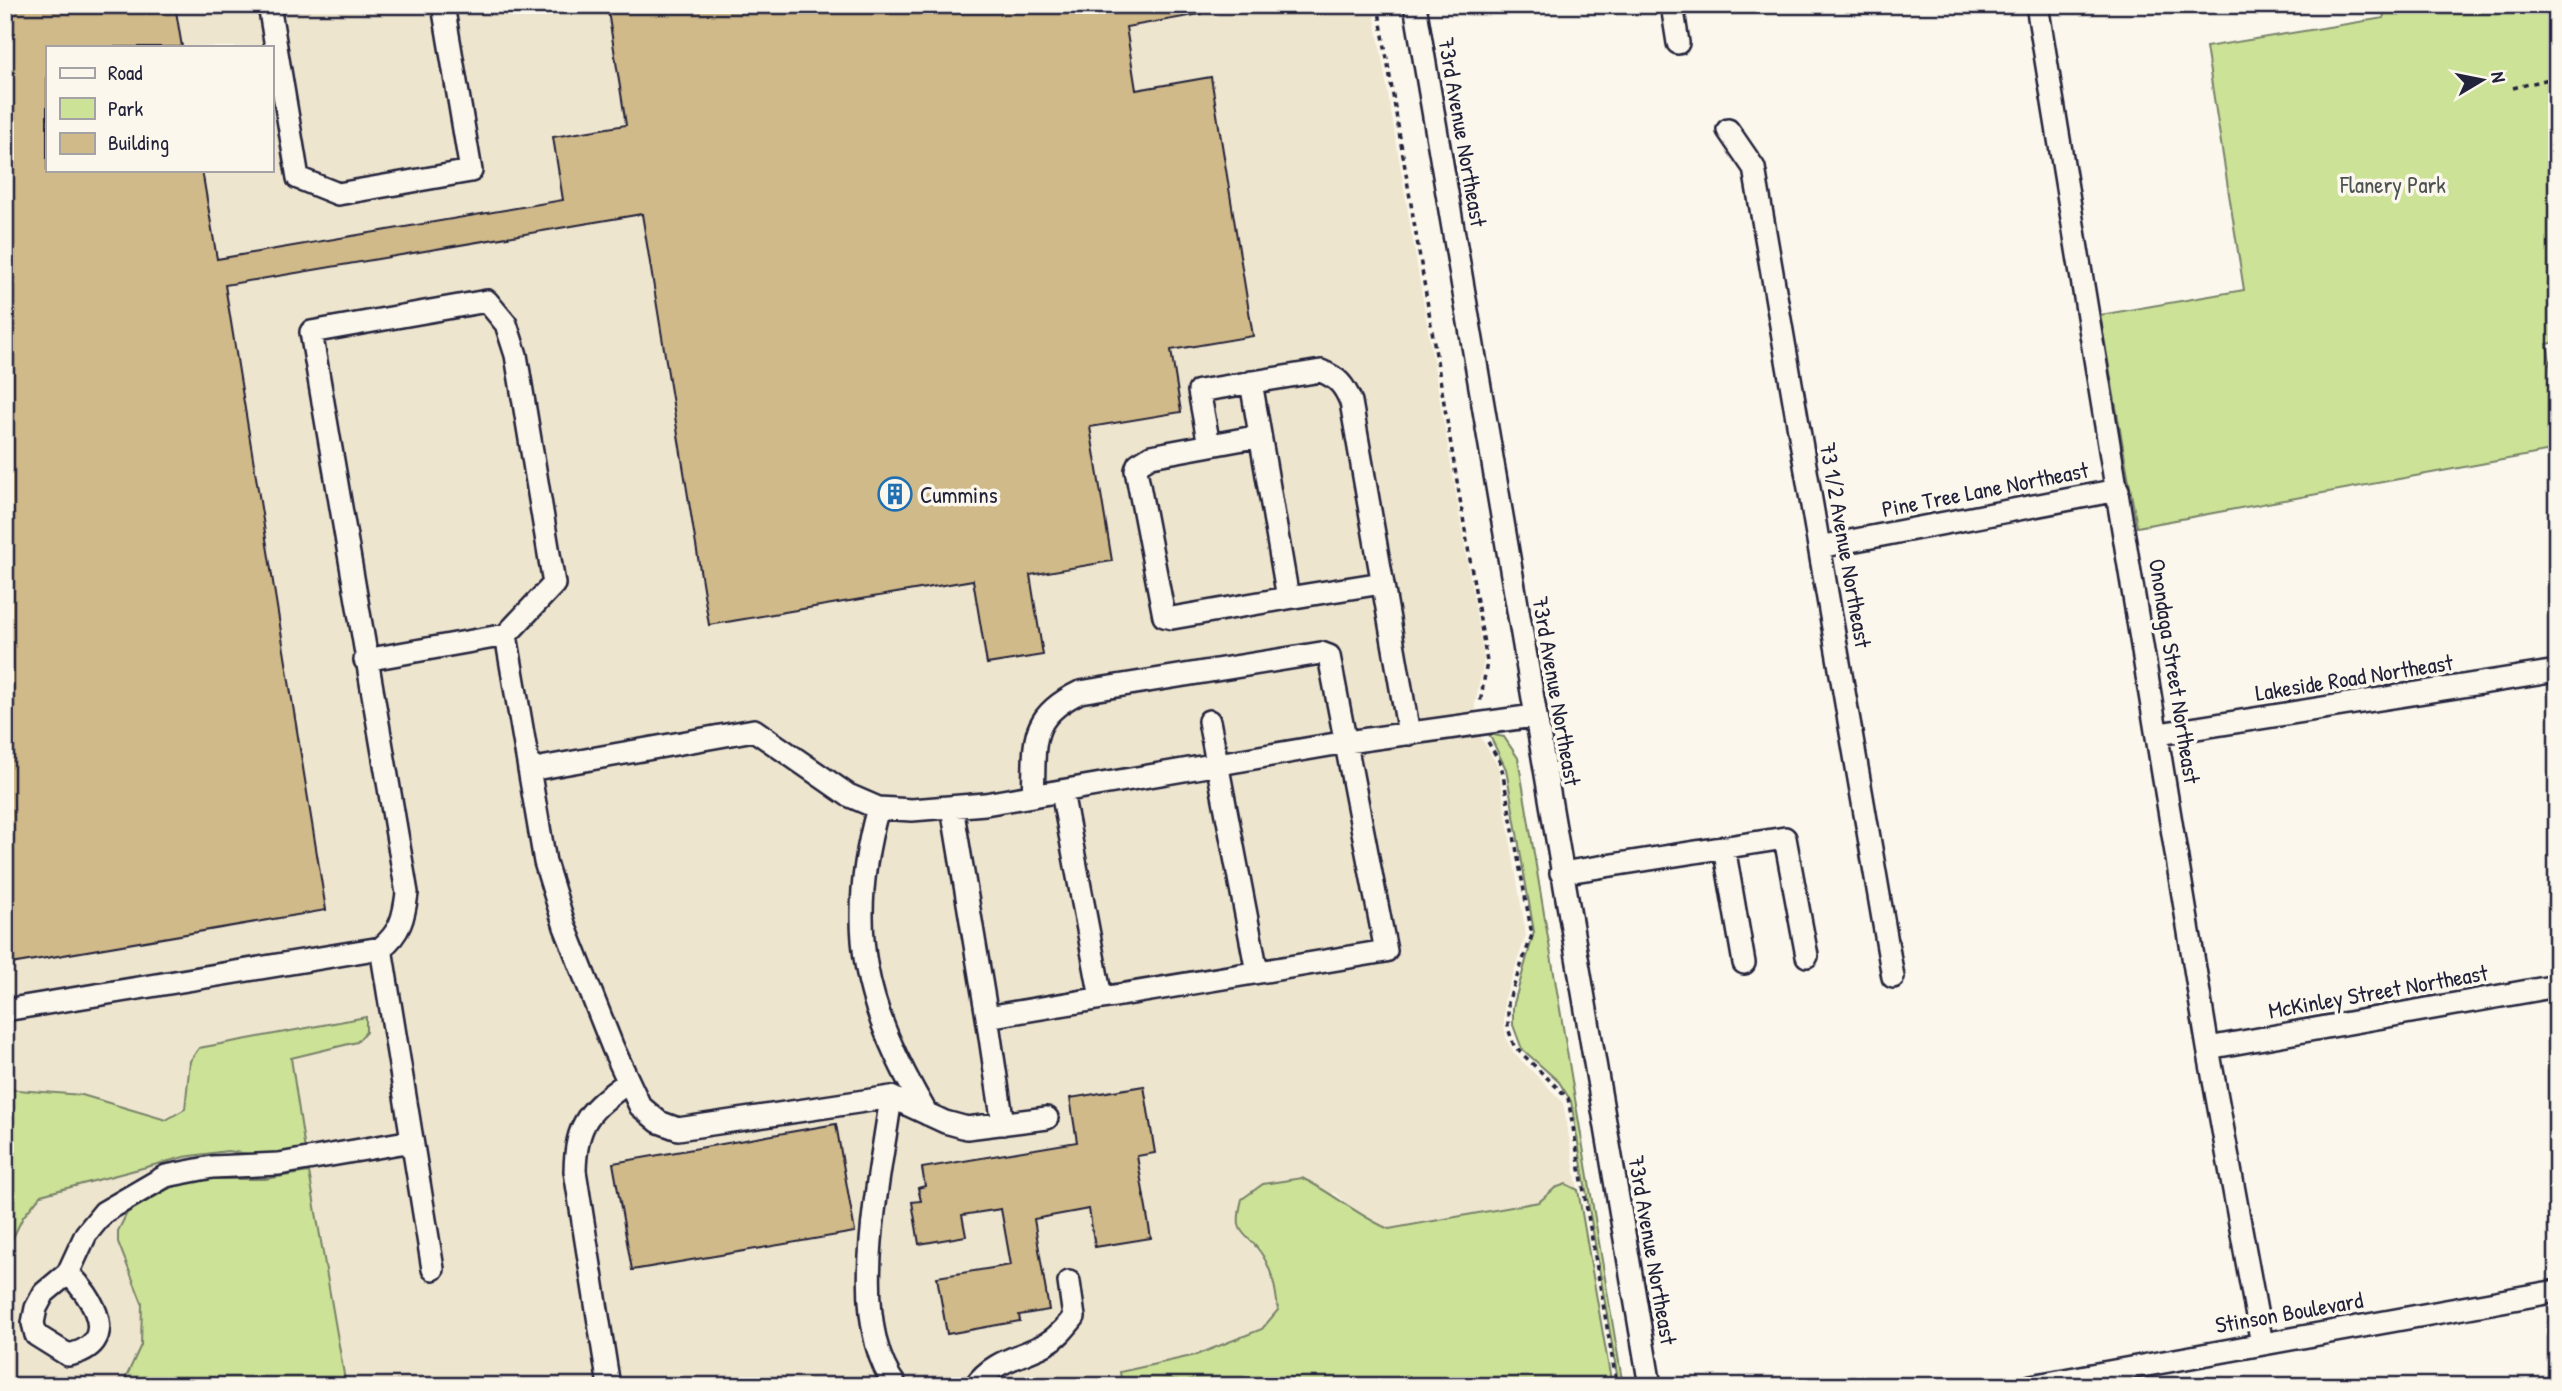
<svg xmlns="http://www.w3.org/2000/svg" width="2562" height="1391" font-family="'Patrick Hand',sans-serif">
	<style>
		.built { fill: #eee5ce; fill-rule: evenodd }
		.green { fill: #cce297; stroke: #778269; stroke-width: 2 }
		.building { fill: #d1ba89; stroke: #22223b; stroke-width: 2 }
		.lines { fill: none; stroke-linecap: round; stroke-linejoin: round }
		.minor-casing { stroke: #22223b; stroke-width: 26 }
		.path { stroke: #22223b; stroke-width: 3.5; stroke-dasharray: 5 5; stroke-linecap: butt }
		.minor { stroke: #fbf7ec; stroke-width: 21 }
		.labels { text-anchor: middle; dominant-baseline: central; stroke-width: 7; stroke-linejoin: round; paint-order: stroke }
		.street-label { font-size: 23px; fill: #22223b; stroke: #fbf7ec }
		.park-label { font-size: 23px; fill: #4c5252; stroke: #fbf7ec }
		.poi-label { font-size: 23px; fill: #22223b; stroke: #fbf7ec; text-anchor: start }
	</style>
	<rect width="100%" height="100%" fill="#fbf7ec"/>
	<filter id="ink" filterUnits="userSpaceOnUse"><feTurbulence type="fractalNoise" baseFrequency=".0143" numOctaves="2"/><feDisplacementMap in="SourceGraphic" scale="14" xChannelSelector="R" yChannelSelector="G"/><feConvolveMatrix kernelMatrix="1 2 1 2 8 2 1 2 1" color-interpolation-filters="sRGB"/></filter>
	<g filter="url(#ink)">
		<!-- built -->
		<path class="built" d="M5,5H1373L1484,660L1475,705L1481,738L1498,766L1526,935L1504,1001V1025L1507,1041L1514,1053L1563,1102L1578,1190L1565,1184L1555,1188L1539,1202L1389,1230L1369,1221L1334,1193L1243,1235L1262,1255L1275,1284L1278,1310L1262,1329L1196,1355L1120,1372L1122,1386H346L309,1172L265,1179L219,1177L118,1242L142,1303L141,1345L125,1383L5,1386V1254L23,1217L41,1195L184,1157L227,1151L266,1156L305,1149L290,1058L357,1042L190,1061L185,1109L166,1120L82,1095L5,1089ZM47,47H271V170H47Z"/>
		<!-- green -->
		<path class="green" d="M2382,5H2557V342L2547,344L2557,403V450L2137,527L2100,315L2244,290L2206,47L2384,18Z
			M1489,734L1504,737L1518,758L1623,1386H1619L1571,1101L1559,1082L1522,1049L1513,1025V1007L1534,932L1506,769Z
			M366,1017V1032L357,1042L291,1058L305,1150L266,1156L227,1151L184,1157L41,1195L23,1217L5,1254V1089L82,1095L166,1120L185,1109L190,1061L199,1048Z
			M309,1172L346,1386H122L141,1345L142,1303L118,1242V1231L127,1213L168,1189L196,1179H265Z
			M1302,1178C1333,1193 1358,1216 1389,1229L1539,1202L1555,1188L1566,1184L1578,1190L1612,1386H1122L1120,1372L1196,1355L1262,1329L1278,1310C1276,1291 1273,1273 1263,1256C1246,1229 1232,1239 1242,1199L1263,1184Z"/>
		<!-- building -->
		<path class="building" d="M5,5H175L182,47H47V170H202L217,259L563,200L553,137L626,125L607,5H1200L1201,14L1126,27L1136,90L1211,77L1253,336L1171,350L1181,412L1090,427L1112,561L1030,575L1043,655L987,664L973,580L709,625L642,214L225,285L326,910L5,965Z
			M1144,1086L1155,1153L1137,1156L1151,1238L1095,1247L1089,1209L1034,1219L1049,1310L1019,1315L1020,1321L947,1334L937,1277L1011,1265L1001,1209L962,1215L966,1236L919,1244L912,1202L921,1201L918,1188L925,1186L922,1168L1077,1142L1070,1098Z
			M836,1124L855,1232L632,1270L613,1163Z"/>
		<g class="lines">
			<defs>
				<path id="minor" d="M269,5L298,178L338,194L471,171L443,5
					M1415,5L1650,1386
					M1672,5L1678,43
					M2037,5L2208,1048L2262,1344
					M1728,130L1754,168L1893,977
					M1251,382L1288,598L1172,618L1164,616L1136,470L1138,464L1151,456L1260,436
					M1209,445L1199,391L1321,371C1338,378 1344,385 1351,402L1409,734
					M1819,547L2118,490
					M1288,598L1382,583
					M365,660L506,635
					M1209,721L1257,972
					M2159,734L2557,671
					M529,770L754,730L848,795L878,808L912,810L985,804L1347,742L1534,716
					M1062,792L1101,998
					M952,807L987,1017
					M878,808C844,929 865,1008 927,1114
					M1724,847L1744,963
					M1561,873L1785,838L1807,956
					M381,948L433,1269
					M5,1010L381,948C400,933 404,918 407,893L311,332L487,301L506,324L516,355L554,584L506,635L545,862L565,927L613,1048L640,1106L659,1122L678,1129L891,1097L945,1122L967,1128L1047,1118
					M2208,1048L2557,986
					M891,1097C881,1175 845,1320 896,1386
					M1003,1124L987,1017L1386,951L1329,656L1321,653L1080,692C1026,718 1036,744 1033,796
					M68,1273C93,1297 122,1344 68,1355L36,1335L33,1323L36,1308L44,1293L68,1273L86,1234L104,1212L166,1176L212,1167L279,1164L412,1141
					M609,1386L575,1171C576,1121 590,1110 628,1082
					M975,1386C993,1360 1020,1358 1046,1344C1058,1337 1066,1327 1074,1317L1069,1282
					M2031,1386L2557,1291"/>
			</defs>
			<!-- minor casing -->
			<use href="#minor" class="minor-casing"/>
			<!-- path -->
			<path class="path" d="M1378,5L1487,662L1480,704
				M2513,88L2557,77
				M1488,742L1501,764L1532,935L1508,1002V1028L1514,1046L1568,1098L1617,1386"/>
			<!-- minor -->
			<use href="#minor" class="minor"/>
		</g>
	</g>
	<!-- icons -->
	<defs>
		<symbol id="building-ring" viewBox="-11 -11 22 22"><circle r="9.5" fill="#fbf7ec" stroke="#1f6fb2" stroke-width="1.5"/><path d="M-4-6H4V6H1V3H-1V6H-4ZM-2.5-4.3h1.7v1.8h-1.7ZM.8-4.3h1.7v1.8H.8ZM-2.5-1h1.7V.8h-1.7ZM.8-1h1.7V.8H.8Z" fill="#1f6fb2"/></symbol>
	</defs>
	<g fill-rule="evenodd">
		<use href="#building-ring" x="876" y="475" width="38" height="38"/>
	</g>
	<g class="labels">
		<!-- street labels -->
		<g class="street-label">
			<text transform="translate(1463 132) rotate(80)">73rd Avenue Northeast</text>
			<text transform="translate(1985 489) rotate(-11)">Pine Tree Lane Northeast</text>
			<text transform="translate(1846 545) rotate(80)">73 1/2 Avenue Northeast</text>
			<text transform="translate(2175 671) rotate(81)">Onondaga Street Northeast</text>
			<text transform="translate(2354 677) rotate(-9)">Lakeside Road Northeast</text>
			<text transform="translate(1557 691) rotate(80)">73rd Avenue Northeast</text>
			<text transform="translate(2378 991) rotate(-10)">McKinley Street Northeast</text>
			<text transform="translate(1653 1250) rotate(80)">73rd Avenue Northeast</text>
			<text transform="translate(2289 1312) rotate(-10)">Stinson Boulevard</text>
		</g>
		<!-- park labels -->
		<g class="park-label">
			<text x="2393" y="184">Flanery Park</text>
		</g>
		<!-- poi labels -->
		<g class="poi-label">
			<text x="920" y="494">Cummins</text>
		</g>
	</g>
	<!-- margin -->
	<rect width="2562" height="1391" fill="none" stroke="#fbf7ec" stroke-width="28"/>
	<rect x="14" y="14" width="2534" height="1363" fill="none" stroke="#22223b" stroke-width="2.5" filter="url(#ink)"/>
	<!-- legend -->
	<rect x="46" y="46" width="228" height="126" fill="#fbf7ec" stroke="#a4a2a5" stroke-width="2"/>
	<rect x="60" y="68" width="35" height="10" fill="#fbf7ec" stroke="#a4a2a5" stroke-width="2"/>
	<text x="108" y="80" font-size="21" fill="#22223b">Road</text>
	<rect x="60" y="98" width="35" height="21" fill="#cce297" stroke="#a4a2a5" stroke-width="2"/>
	<text x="108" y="116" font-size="21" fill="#22223b">Park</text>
	<rect x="60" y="133" width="35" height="21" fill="#d1ba89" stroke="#a4a2a5" stroke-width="2"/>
	<text x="108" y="150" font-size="21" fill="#22223b">Building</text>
	<!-- north arrow -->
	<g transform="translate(2482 80) rotate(80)" stroke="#fbf7ec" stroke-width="5" paint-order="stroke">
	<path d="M0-5L12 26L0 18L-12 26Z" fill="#22223b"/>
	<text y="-10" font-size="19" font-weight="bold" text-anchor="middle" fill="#22223b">N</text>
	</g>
</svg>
